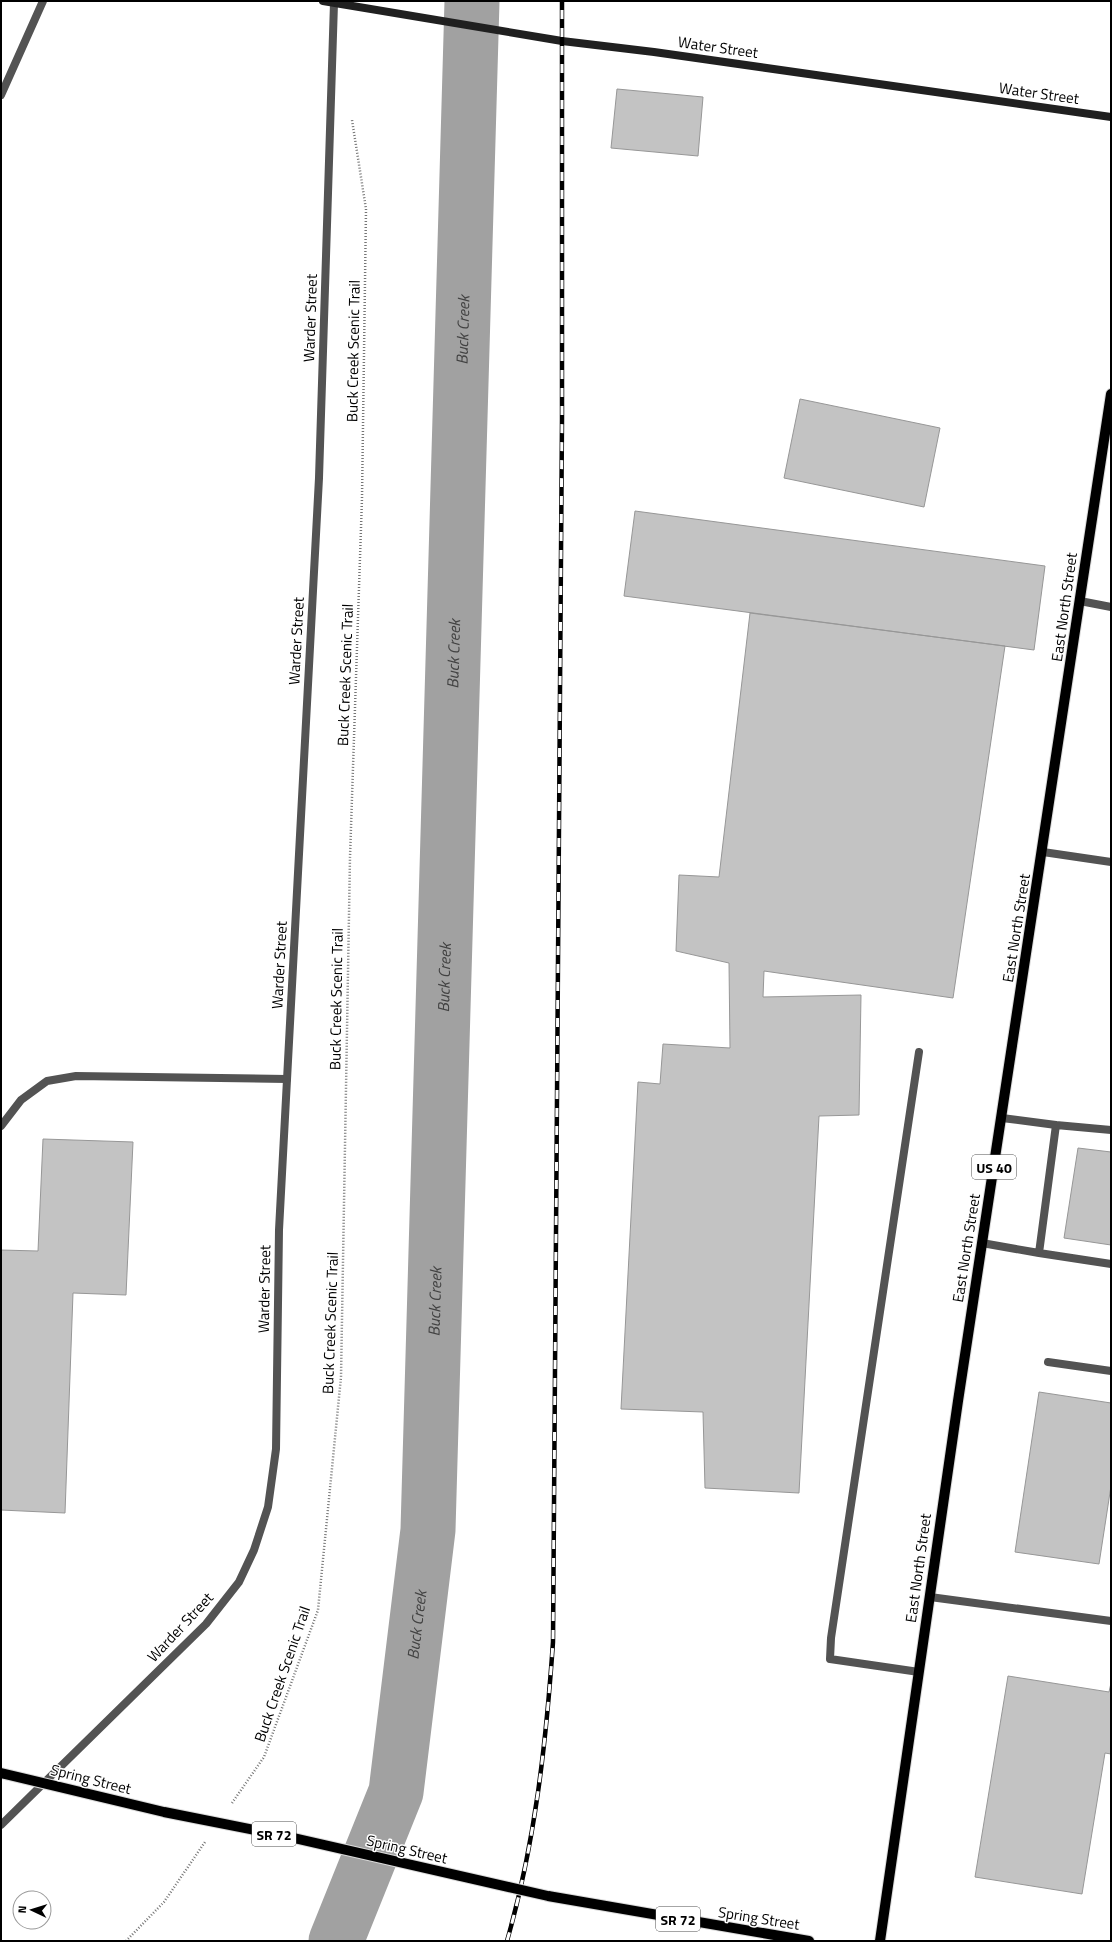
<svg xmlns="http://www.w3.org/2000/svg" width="1112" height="1942" font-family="'Titillium Web',sans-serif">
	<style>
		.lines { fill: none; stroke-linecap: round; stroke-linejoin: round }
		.river { stroke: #a1a1a1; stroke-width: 55 }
		.building { fill: #c3c3c3; stroke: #979797 }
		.primary-casing { stroke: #dbdbdb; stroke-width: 12 }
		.path { stroke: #757575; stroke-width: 2.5; stroke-dasharray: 1 2; stroke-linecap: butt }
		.lane { stroke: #535353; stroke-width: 8 }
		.street { stroke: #535353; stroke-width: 8 }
		.secondary { stroke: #202020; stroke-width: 8 }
		.primary { stroke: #000; stroke-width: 10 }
		.rail-casing { stroke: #000; stroke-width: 4.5 }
		.rail { stroke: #fff; stroke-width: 3; stroke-dasharray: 9; stroke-linecap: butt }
		.primary-bridge-casing { stroke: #dbdbdb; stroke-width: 12; stroke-linecap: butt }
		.primary-bridge { stroke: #000; stroke-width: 10 }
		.labels { text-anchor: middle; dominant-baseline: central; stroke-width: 3; stroke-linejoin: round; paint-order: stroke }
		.shield { fill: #fff; stroke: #4c4c4c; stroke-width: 1 }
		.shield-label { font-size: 14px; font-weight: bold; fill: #000 }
		.street-label { font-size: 15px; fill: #000; stroke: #fff }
		.water-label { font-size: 16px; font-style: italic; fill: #424242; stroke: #fff }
	</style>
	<rect width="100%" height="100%" fill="#fff"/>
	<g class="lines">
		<!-- river -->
		<path class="river" id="s1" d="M336,1941L396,1792L428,1530L472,1"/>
	</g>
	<!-- building -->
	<path class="building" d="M617,89L703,97L698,156L611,148Z
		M800,399L940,428L924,507L784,478Z
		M635,511L1045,566L1034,650L624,596Z
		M750,613L1005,646L953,998L764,971L763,997L861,995L859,1115L819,1116L799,1493L705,1488L703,1412L621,1409L638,1082L660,1084L663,1044L730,1048L729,963L676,951L679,875L719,877Z
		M43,1139L133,1142L126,1295L73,1293L65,1513L1,1510V1250L38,1251Z
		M1078,1148L1111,1152V1245L1064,1238Z
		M1039,1392L1111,1403V1486L1099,1564L1015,1552Z
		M1008,1676L1109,1692L1111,1683V1754L1105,1753L1082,1894L975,1877Z"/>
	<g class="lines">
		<defs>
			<path id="primary" d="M548,1896L809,1941
				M880,1941L958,1401L1111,394"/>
		</defs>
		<!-- primary casing -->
		<use href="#primary" class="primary-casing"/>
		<!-- path -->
		<path class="path" d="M232,1803L264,1757L318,1610L341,1377L350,857L362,498L366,209L352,120
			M126,1941L164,1902L205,1842"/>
		<!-- lane -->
		<path class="lane" d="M1080,601L1111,607
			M1002,1118L1056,1125
			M1,1126L21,1100L47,1081L76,1076L287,1079
			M1111,1130L1056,1125L1039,1253L1111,1264
			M982,1243L1039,1253
			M1048,1362L1111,1371
			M930,1597L1111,1621
			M919,1672L830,1659L831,1638L919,1052"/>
		<!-- street -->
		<path class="street" d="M1,95L43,1
			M1043,852L1111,862
			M1,1825L206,1624L239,1582L254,1550L268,1507L276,1449L279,1230L319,478L334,3"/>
		<!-- secondary -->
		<path class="secondary" d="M323,1L562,41L654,52L1111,117"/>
		<!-- primary -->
		<use href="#primary" class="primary"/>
		<defs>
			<path id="rail" d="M507,1941C535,1843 546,1744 553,1642L562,419V1"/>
		</defs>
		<!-- rail casing -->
		<use href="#rail" class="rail-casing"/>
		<!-- rail -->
		<use href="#rail" class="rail"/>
		<defs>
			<path id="primary-bridge" d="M1,1773L164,1812L285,1836L548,1896"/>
		</defs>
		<!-- primary-bridge casing -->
		<use href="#primary-bridge" class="primary-bridge-casing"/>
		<!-- primary-bridge -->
		<use href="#primary-bridge" class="primary-bridge"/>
	</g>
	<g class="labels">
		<!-- shield labels -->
		<g class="shield">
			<rect x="972" y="1155" width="44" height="24" rx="3"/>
			<rect x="252" y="1822" width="44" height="24" rx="3"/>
			<rect x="656" y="1907" width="44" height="24" rx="3"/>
		</g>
		<g class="shield-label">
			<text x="994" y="1167">US 40</text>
			<text x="274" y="1834">SR 72</text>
			<text x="678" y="1919">SR 72</text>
		</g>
		<!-- street labels -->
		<g class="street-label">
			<text transform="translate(718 47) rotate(8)">Water Street</text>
			<text transform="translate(1039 93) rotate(8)">Water Street</text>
			<text transform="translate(310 318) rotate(-88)">Warder Street</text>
			<text transform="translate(353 351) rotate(-89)">Buck Creek Scenic Trail</text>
			<text transform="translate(1064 607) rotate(-82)">East North Street</text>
			<text transform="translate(296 641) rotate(-87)">Warder Street</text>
			<text transform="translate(345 675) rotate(-88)">Buck Creek Scenic Trail</text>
			<text transform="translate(1016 928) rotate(-81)">East North Street</text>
			<text transform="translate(279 965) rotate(-87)">Warder Street</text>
			<text transform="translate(336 999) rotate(-89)">Buck Creek Scenic Trail</text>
			<text transform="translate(966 1248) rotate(-81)">East North Street</text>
			<text transform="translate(264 1289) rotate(-89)">Warder Street</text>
			<text transform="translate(330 1323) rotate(-88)">Buck Creek Scenic Trail</text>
			<text transform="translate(918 1568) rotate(-82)">East North Street</text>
			<text transform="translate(180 1627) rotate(-47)">Warder Street</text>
			<text transform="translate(282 1674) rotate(-71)">Buck Creek Scenic Trail</text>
			<text transform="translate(91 1779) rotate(14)">Spring Street</text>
			<text transform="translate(407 1849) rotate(13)">Spring Street</text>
			<text transform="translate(759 1918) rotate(9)">Spring Street</text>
		</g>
		<!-- water labels -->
		<g class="water-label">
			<text stroke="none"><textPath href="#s1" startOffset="1625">Buck Creek</textPath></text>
			<text stroke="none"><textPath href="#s1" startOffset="1301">Buck Creek</textPath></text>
			<text stroke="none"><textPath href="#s1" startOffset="977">Buck Creek</textPath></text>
			<text stroke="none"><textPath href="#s1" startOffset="653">Buck Creek</textPath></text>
			<text stroke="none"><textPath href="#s1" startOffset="329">Buck Creek</textPath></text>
		</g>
	</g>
	<!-- border -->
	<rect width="1112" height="1942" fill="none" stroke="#000000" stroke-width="4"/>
	<!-- north arrow -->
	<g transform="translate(32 1910) rotate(274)"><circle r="19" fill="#ffffff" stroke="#999999"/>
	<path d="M0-3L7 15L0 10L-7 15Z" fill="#000000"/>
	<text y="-6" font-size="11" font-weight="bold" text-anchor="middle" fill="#000000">N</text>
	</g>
</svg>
